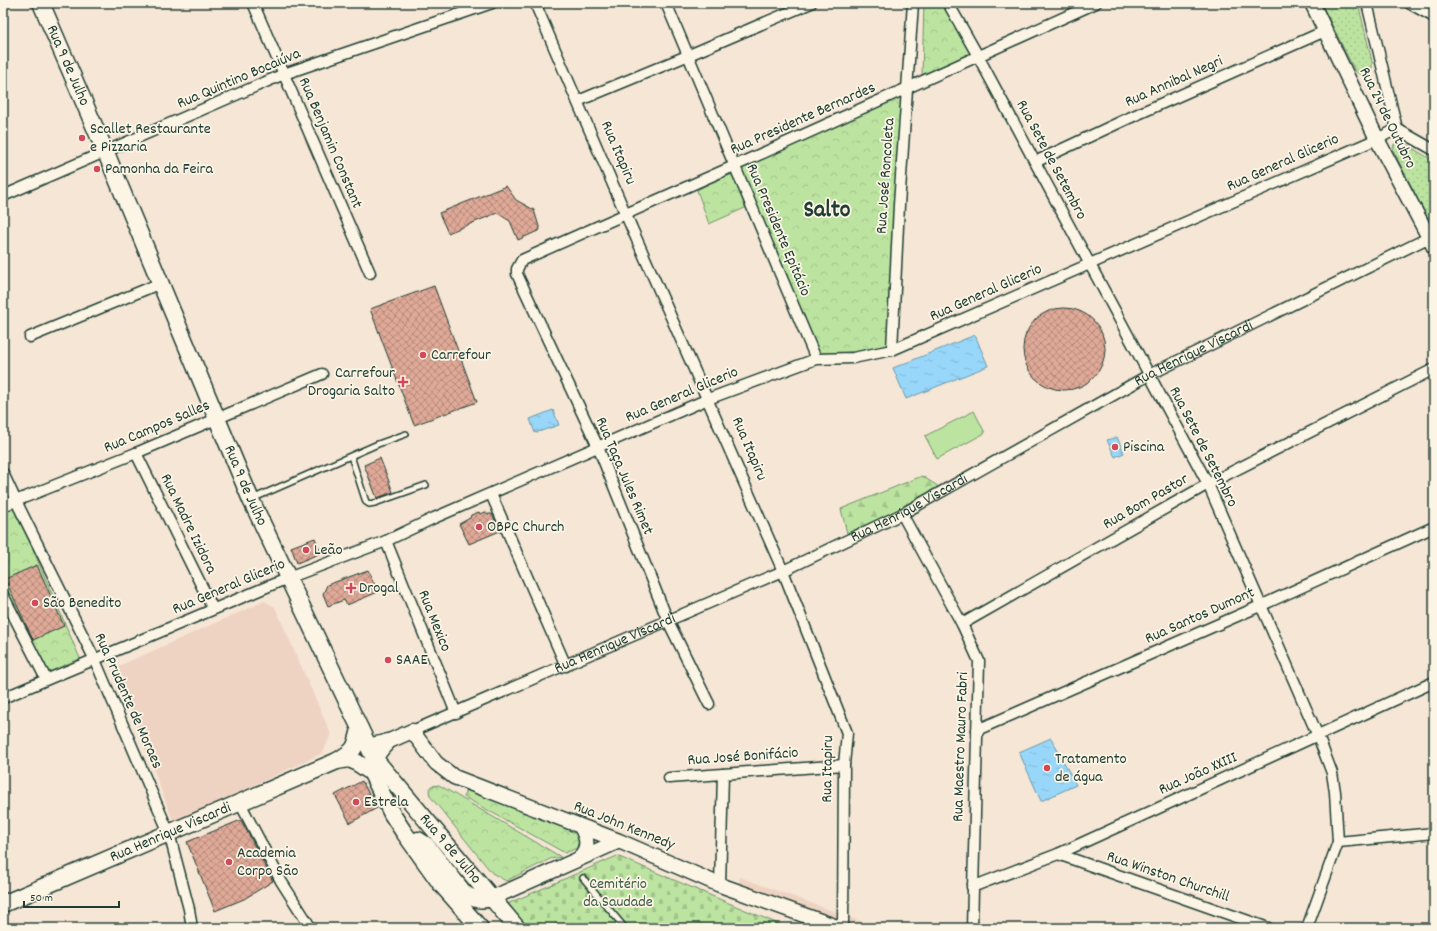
<svg xmlns="http://www.w3.org/2000/svg" width="1437" height="931" font-family="Dekko,sans-serif">
	<style>
		.built { fill: #efd3c2 }
		.grass { fill: url(#grass-dots); stroke: #6e906a }
		.forest { fill: url(#forest-firs); stroke: #6e906a }
		.cemetery { fill: url(#cemetery-stones); stroke: #6e906a }
		.park { fill: url(#park-crowns); stroke: #6e906a }
		.pitch { fill: #bce4a0; stroke: #6e906a }
		.water { fill: url(#water-ripples); stroke: #6899ab }
		.building { fill: url(#building-cross-hatch); stroke: #1f3d34 }
		.lines { fill: none; stroke-linecap: round; stroke-linejoin: round }
		.lane-casing { stroke: #1f3d34; stroke-width: 8 }
		.street-casing { stroke: #1f3d34; stroke-width: 13 }
		.secondary-casing { stroke: #1f3d34; stroke-width: 17 }
		.primary-casing { stroke: #1f3d34; stroke-width: 19 }
		.lane { stroke: #fcf5e5; stroke-width: 5 }
		.street { stroke: #fcf5e5; stroke-width: 10 }
		.secondary { stroke: #fcf5e5; stroke-width: 14 }
		.primary { stroke: #fcf5e5; stroke-width: 16 }
		.poi-dot { fill: #d1495b; stroke: #fcf5e5; stroke-width: 1.5 }
		.labels { text-anchor: middle; dominant-baseline: central; stroke-width: 3.5; stroke-linejoin: round; paint-order: stroke }
		.street-label { font-size: 16px; fill: #1f3d34; stroke: #fcf5e5 }
		.poi-label { font-size: 16px; fill: #1f3d34; stroke: #fcf5e5; text-anchor: start }
		.park-label { font-size: 16px; fill: #3e5e4a; stroke: #fcf5e5 }
		.town-label { font-size: 24px; font-weight: bold; fill: #1f3d34; stroke: #fcf5e5 }
	</style>
	<defs>
		<pattern id="grass-dots" width="8" height="8" patternUnits="userSpaceOnUse"><rect width="8" height="8" fill="#bce4a0"/><path d="M2 2h.1M6 6h.1" fill="none" stroke="#a1c48a" stroke-width="1.8" stroke-linecap="round"/></pattern>
		<pattern id="forest-firs" width="22" height="20" patternUnits="userSpaceOnUse"><rect width="22" height="20" fill="#bce4a0"/><path d="M5 1l3.5 6h-7zM16 11l3.5 6h-7z" fill="#a1c48a"/></pattern>
		<pattern id="cemetery-stones" width="16" height="16" patternUnits="userSpaceOnUse"><rect width="16" height="16" fill="#bce4a0"/><path d="M2 7V4a2 2 0 0 1 4 0v3zM10 15v-3a2 2 0 0 1 4 0v3z" fill="#a1c48a"/></pattern>
		<pattern id="park-crowns" width="20" height="18" patternUnits="userSpaceOnUse"><rect width="20" height="18" fill="#bce4a0"/><path d="M2 6a3 3 0 1 1 6 0M12 15a3 3 0 1 1 6 0" fill="none" stroke="#a1c48a"/></pattern>
		<pattern id="water-ripples" width="26" height="14" patternUnits="userSpaceOnUse"><rect width="26" height="14" fill="#98d7fa"/><path d="M2 4q2-2 4 0t4 0M15 11q2-2 4 0t4 0" fill="none" stroke="#83b9d7"/></pattern>
		<pattern id="building-cross-hatch" width="8" height="8" patternUnits="userSpaceOnUse"><rect width="8" height="8" fill="#dfa897"/><path d="M0 0l8 8M0 8l8-8" fill="none" stroke="#b48a7c"/></pattern>
	</defs>
	<rect width="100%" height="100%" fill="#f6e6d5"/>
	<filter id="ink" filterUnits="userSpaceOnUse"><feTurbulence type="fractalNoise" baseFrequency=".025" numOctaves="2"/><feDisplacementMap in="SourceGraphic" scale="8" xChannelSelector="R" yChannelSelector="G"/><feConvolveMatrix kernelMatrix="1 2 1 2 8 2 1 2 1" color-interpolation-filters="sRGB"/></filter>
	<g filter="url(#ink)">
		<!-- built -->
		<path class="built" d="M265,601L275,607L331,734L323,753L174,823L114,668Z
			M740,877L879,928H825L737,895Z"/>
		<!-- grass -->
		<path class="grass" d="M1321,3H1358L1372,61V68L1368,73L1361,75L1355,71Z
			M1400,141L1434,161V222L1426,215L1393,150L1394,144Z"/>
		<!-- forest -->
		<path class="forest" d="M922,476L939,487L910,505L893,514L847,533L841,509Z"/>
		<!-- cemetery -->
		<path class="cemetery" d="M617,856L788,928H527L507,904Z"/>
		<!-- park -->
		<path class="park" d="M924,3H944L973,54L922,76Z
			M904,90L889,350L816,357L737,168Z
			M733,174L747,207L709,224L697,190L712,182Z
			M14,506L82,663L46,679L3,588V511Z
			M439,785L561,857L550,859L506,881L492,873L430,796L429,791L431,786Z
			M466,789L568,828L577,834L579,840L577,848L565,853L464,797Z"/>
		<!-- pitch -->
		<path class="pitch" d="M974,411L985,433L937,459L925,436Z"/>
		<!-- water -->
		<path class="water" d="M975,335L988,366L906,399L893,368Z
			M553,410L559,425L535,433L530,419Z
			M1117,437L1124,453L1115,457L1107,440Z
			M1051,738L1076,785L1041,801L1019,752Z"/>
		<!-- building -->
		<path class="building" d="M506,186L516,200L534,210L540,230L518,240L510,221L497,213L448,233L439,213Z
			M434,286L477,402L414,425L370,309Z
			M1023 349a41 41 0 1 1 82 0a41 41 0 1 1-82 0Z
			M380,458L393,492L377,498L364,465Z
			M479,512L480,514L485,512L488,514H492L500,531L469,544L459,524L470,518L471,515Z
			M315,538L321,553L297,563L291,547Z
			M37,565L64,626L33,640L5,579Z
			M368,570L378,592L347,605L344,600L328,606L323,594L327,585Z
			M362,781L377,808L350,823L335,795Z
			M241,820L273,881L244,899L215,911L187,842Z"/>
		<g class="lines">
			<defs>
				<path id="lane" d="M351,456L366,502L369,504L375,503L426,485
					M252,499L378,444L406,434
					M583,878L625,928"/>
				<g id="street">
					<path d="M253,3L370,273"/>
					<path d="M535,3L626,215L783,571L847,733L844,765L843,928"/>
					<path d="M666,3L816,359"/>
					<path d="M948,3L978,56L1208,484L1318,736L1332,773L1335,792L1338,842L1307,928"/>
					<path d="M1367,3L1397,129"/>
					<path d="M1409,3L1434,17"/>
					<path d="M578,101L689,55L811,3"/>
					<path d="M1035,162L1129,118L1325,31"/>
					<path d="M3,196L284,74L492,3"/>
					<path d="M30,337L161,283"/>
					<path d="M892,350L899,205L913,3"/>
					<path d="M136,453L213,609"/>
					<path d="M3,473L16,501L95,660L169,833L189,909L192,928"/>
					<path d="M491,494L566,666"/>
					<path d="M3,506L136,453L322,374"/>
					<path d="M902,514L962,624L979,661L972,928"/>
					<path d="M386,541L456,713"/>
					<path d="M3,595L46,679"/>
					<path d="M962,624L1208,484L1434,369"/>
					<path d="M3,698L288,578L386,541L434,518L708,399L816,359L853,358L892,350L1377,139L1397,129L1434,150"/>
					<path d="M709,704L668,621L598,447L517,274V269L522,260L734,166L1096,3"/>
					<path d="M977,730L1260,606L1434,527"/>
					<path id="s1" d="M412,731L783,571L902,514L1149,375L1434,235"/>
					<path d="M669,778L844,765"/>
					<path d="M240,803L281,881L311,928"/>
					<path d="M1338,842L1434,833"/>
					<path d="M1058,854L1268,928"/>
					<path d="M720,885L723,774"/>
					<path d="M972,887L1058,854L1434,682"/>
				</g>
				<path id="secondary" d="M1312,3L1377,139L1434,247
					M376,744L387,742L412,731L436,763L454,777L619,841L720,885L840,928
					M579,859C589,847 588,840 581,827
					M492,898L619,841"/>
				<g id="primary">
					<path id="s2" d="M41,3L109,160L251,500L374,758L517,928"/>
					<path d="M337,761L349,759L356,762L371,772L392,814L403,831L441,884L480,928"/>
					<path d="M372,765C375,755 380,749 387,742"/>
					<path d="M418,840L426,845L464,893C474,900 480,901 492,898"/>
					<path id="s3" d="M3,904L337,761C355,750 355,750 360,729"/>
				</g>
			</defs>
			<!-- lane casing -->
			<use href="#lane" class="lane-casing"/>
			<!-- street casing -->
			<use href="#street" class="street-casing"/>
			<!-- secondary casing -->
			<use href="#secondary" class="secondary-casing"/>
			<!-- primary casing -->
			<use href="#primary" class="primary-casing"/>
			<!-- lane -->
			<use href="#lane" class="lane"/>
			<!-- street -->
			<use href="#street" class="street"/>
			<!-- secondary -->
			<use href="#secondary" class="secondary"/>
			<!-- primary -->
			<use href="#primary" class="primary"/>
		</g>
	</g>
	<!-- markers -->
	<g class="poi-dot">
		<circle cx="82" cy="138" r="4"/>
		<circle cx="97" cy="169" r="4"/>
		<circle cx="423" cy="355" r="4"/>
		<path d="M401 376h4v4h4v4h-4v4h-4v-4h-4v-4h4z"/>
		<circle cx="1115" cy="447" r="4"/>
		<circle cx="479" cy="527" r="4"/>
		<circle cx="306" cy="550" r="4"/>
		<path d="M349 582h4v4h4v4h-4v4h-4v-4h-4v-4h4z"/>
		<circle cx="35" cy="603" r="4"/>
		<circle cx="388" cy="660" r="4"/>
		<circle cx="1047" cy="768" r="4"/>
		<circle cx="356" cy="802" r="4"/>
		<circle cx="229" cy="862" r="4"/>
	</g>
	<g class="labels">
		<!-- street labels -->
		<g class="street-label">
			<text stroke="none"><textPath href="#s2" startOffset="68">Rua 9 de Julho</textPath></text>
			<text transform="translate(239 79) rotate(-23)">Rua Quintino Bocaiúva</text>
			<text transform="translate(1174 82) rotate(-24)">Rua Annibal Negri</text>
			<text transform="translate(1387 118) rotate(64)">Rua 24 de Outubro</text>
			<text transform="translate(803 119) rotate(-24)">Rua Presidente Bernardes</text>
			<text transform="translate(330 143) rotate(67)">Rua Benjamin Constant</text>
			<text transform="translate(618 153) rotate(67)">Rua Itapiru</text>
			<text transform="translate(1051 160) rotate(62)">Rua Sete de Setembro</text>
			<text transform="translate(1283 163) rotate(-24)">Rua General Glicerio</text>
			<text transform="translate(886 176) rotate(-86)">Rua José Roncoleta</text>
			<text transform="translate(778 230) rotate(67)">Rua Presidente Epitácio</text>
			<text transform="translate(986 293) rotate(-24)">Rua General Glicerio</text>
			<text stroke="none"><textPath href="#s1" startOffset="869">Rua Henrique Viscardi</textPath></text>
			<text transform="translate(682 395) rotate(-23)">Rua General Glicerio</text>
			<text transform="translate(157 427) rotate(-23)">Rua Campos Salles</text>
			<text transform="translate(1203 447) rotate(63)">Rua Sete de Setembro</text>
			<text transform="translate(749 449) rotate(67)">Rua Itapiru</text>
			<text transform="translate(624 476) rotate(67)">Rua Taça Jules Rimet</text>
			<text stroke="none"><textPath href="#s2" startOffset="524">Rua 9 de Julho</textPath></text>
			<text transform="translate(1146 502) rotate(-30)">Rua Bom Pastor</text>
			<text stroke="none"><textPath href="#s1" startOffset="545">Rua Henrique Viscardi</textPath></text>
			<text transform="translate(188 524) rotate(64)">Rua Madre Izidora</text>
			<text transform="translate(229 587) rotate(-23)">Rua General Glicerio</text>
			<text transform="translate(1200 616) rotate(-24)">Rua Santos Dumont</text>
			<text transform="translate(434 621) rotate(68)">Rua Mexico</text>
			<text stroke="none"><textPath href="#s1" startOffset="221">Rua Henrique Viscardi</textPath></text>
			<text transform="translate(128 701) rotate(66)">Rua Prudente de Moraes</text>
			<text transform="translate(961 747) rotate(-88)">Rua Maestro Mauro Fabri</text>
			<text transform="translate(743 757) rotate(-4)">Rua José Bonifácio</text>
			<text transform="translate(828 769) rotate(-89)">Rua Itapiru</text>
			<text transform="translate(1198 774) rotate(-24)">Rua João XXIII</text>
			<text transform="translate(624 826) rotate(22)">Rua John Kennedy</text>
			<text stroke="none"><textPath href="#s3" startOffset="182">Rua Henrique Viscardi</textPath></text>
			<text stroke="none"><textPath href="#s2" startOffset="944">Rua 9 de Julho</textPath></text>
			<text transform="translate(1168 877) rotate(19)">Rua Winston Churchill</text>
		</g>
		<!-- poi labels -->
		<g class="poi-label">
			<text x="90" y="129">Scallet Restaurante<tspan x="90" dy="18">e Pizzaria</tspan></text>
			<text x="105" y="169">Pamonha da Feira</text>
			<text x="431" y="355">Carrefour</text>
			<text x="395" y="373" text-anchor="end">Carrefour<tspan x="395" dy="18">Drogaria Salto</tspan></text>
			<text x="1123" y="447">Piscina</text>
			<text x="487" y="527">OBPC Church</text>
			<text x="314" y="550">Leão</text>
			<text x="359" y="588">Drogal</text>
			<text x="43" y="603">São Benedito</text>
			<text x="396" y="660">SAAE</text>
			<text x="1055" y="759">Tratamento<tspan x="1055" dy="18">de água</tspan></text>
			<text x="364" y="802">Estrela</text>
			<text x="237" y="853">Academia<tspan x="237" dy="18">Corpo São</tspan></text>
		</g>
		<!-- park labels -->
		<g class="park-label">
			<text x="618" y="884">Cemitério<tspan x="618" dy="18">da Saudade</tspan></text>
		</g>
		<!-- town labels -->
		<g class="town-label">
			<text x="827" y="211">Salto</text>
		</g>
	</g>
	<!-- margin -->
	<rect width="1437" height="931" fill="none" stroke="#fcf5e5" stroke-width="16"/>
	<rect x="8" y="8" width="1421" height="915" fill="none" stroke="#1f3d34" stroke-width="1.5" filter="url(#ink)"/>
	<!-- scale -->
	<path d="M24 901v6h95v-6" fill="none" stroke="#1f3d34" stroke-width="2"/>
	<text x="30" y="901" font-size="12" fill="#1f3d34" stroke="#fcf5e5" stroke-width="3" paint-order="stroke">50 m</text>
</svg>
